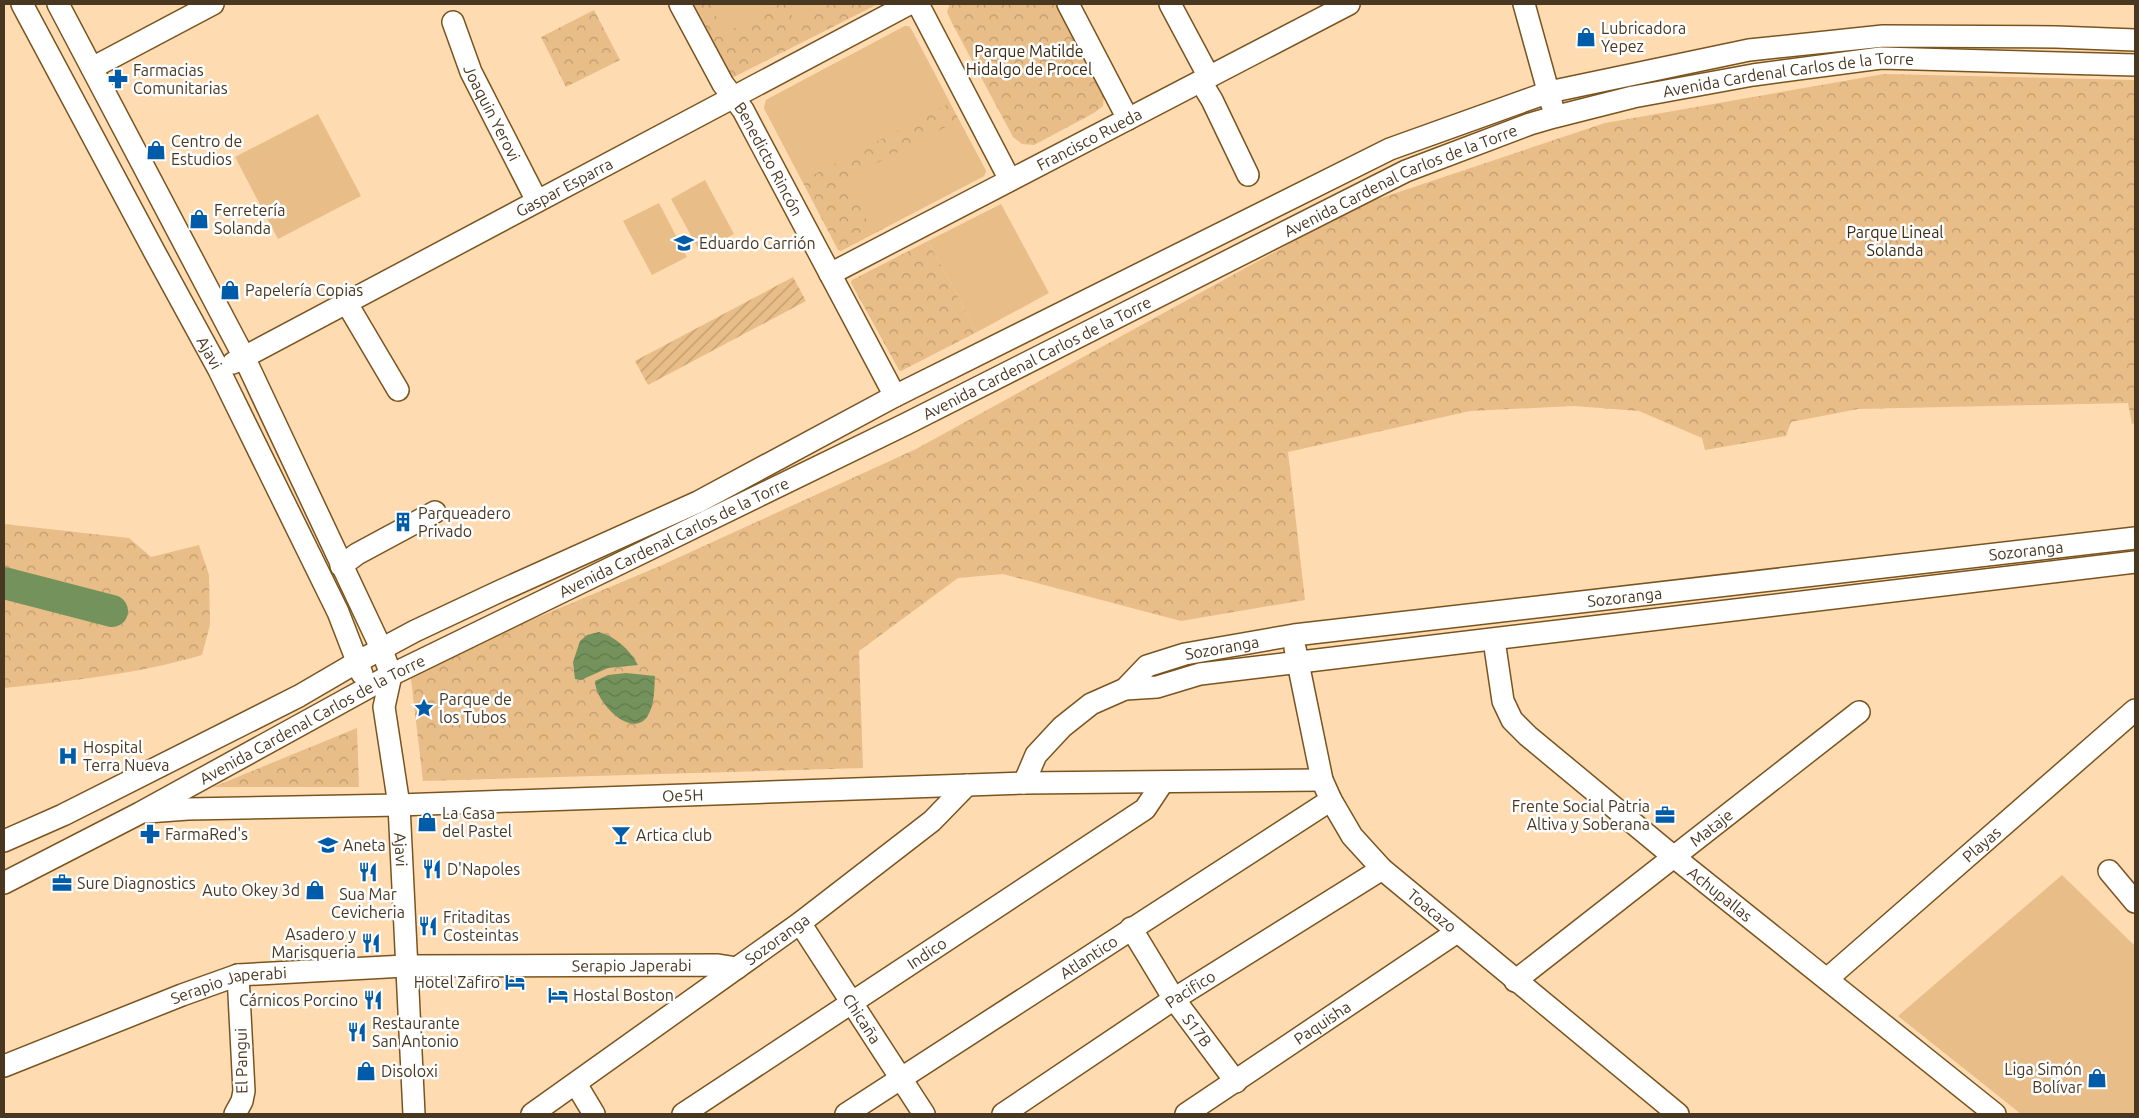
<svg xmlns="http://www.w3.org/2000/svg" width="2139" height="1118" font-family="Ubuntu,sans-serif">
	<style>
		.forest { fill: url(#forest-crowns) }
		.garden { fill: url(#garden-furrows) }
		.pitch { fill: #e8bd88 }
		.water { fill: url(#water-waves) }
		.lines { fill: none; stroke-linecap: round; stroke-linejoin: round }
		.river { stroke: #74935c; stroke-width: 32 }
		.minor-casing { stroke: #7a541f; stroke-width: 24 }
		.minor { stroke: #fff; stroke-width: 21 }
		.labels { text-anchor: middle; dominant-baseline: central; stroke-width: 5; stroke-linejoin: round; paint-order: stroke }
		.poi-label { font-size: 16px; fill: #493721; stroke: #fff; text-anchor: start }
		.park-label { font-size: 16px; fill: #3c2911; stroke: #fff }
		.street-label { font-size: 16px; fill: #493721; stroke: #fff }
	</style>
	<defs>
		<pattern id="forest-crowns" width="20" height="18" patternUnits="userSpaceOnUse" patternTransform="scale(1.25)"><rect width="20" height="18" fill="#e8bd88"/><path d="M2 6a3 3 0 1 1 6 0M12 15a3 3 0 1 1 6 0" fill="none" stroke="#be9a6f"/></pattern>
		<pattern id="garden-furrows" width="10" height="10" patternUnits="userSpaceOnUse" patternTransform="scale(1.25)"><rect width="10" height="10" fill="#e8bd88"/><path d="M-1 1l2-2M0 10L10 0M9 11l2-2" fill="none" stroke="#be9a6f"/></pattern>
		<pattern id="water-waves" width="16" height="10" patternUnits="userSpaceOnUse" patternTransform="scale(1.25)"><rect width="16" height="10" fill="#74935c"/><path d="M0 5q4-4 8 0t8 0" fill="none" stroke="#61794c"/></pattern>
	</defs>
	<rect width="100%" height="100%" fill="#ffdbb1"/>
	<!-- forest -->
	<path class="forest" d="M689,4H878L730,79Z
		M950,4H1056L1104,96L1103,106L1094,113L1034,145L1022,144L1013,137L952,23L947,12Z
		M594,10L620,60L566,87L541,37Z
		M905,26L910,27L986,171L984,176L841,251L838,250L764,108L766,100Z
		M1884,74L2135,80V423L2132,424L2128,403L1858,409L1791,422L1786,436L1705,450L1702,438L1639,411L1574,406L1470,411L1288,452L1305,600L1181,621L1003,574L958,578L859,651L863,768L423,781L410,671L660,566L916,449L1360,205L1605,123Z
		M928,241L977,332L901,371L899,370L851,283L852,280Z
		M4,524L129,538L151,557L199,545L209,575L210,625L202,655C138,674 70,681 4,688Z
		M357,728L359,787H213Z"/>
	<!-- garden -->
	<path class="garden" d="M793,277L806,301L648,385L635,361Z"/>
	<!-- pitch -->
	<path class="pitch" d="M725,4H767L770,9L725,33L713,11Z
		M785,4H830L797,23Z
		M905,26L910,27L950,103L802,181L764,108L766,100Z
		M318,114L361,196L278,239L235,157Z
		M959,120L986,171L984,176L874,233L845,180Z
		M705,180L734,234L700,252L671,199Z
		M659,203L687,257L652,275L623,221Z
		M1001,204L1049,293L977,332L928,241Z
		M2062,875L2135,946V1114H2021L1898,1016Z"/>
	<!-- water -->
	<path class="water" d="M599,632C616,637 629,649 638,665L608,668L581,680L575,679L573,662L580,641L587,635Z
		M626,673L655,676C654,690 655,705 647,717C631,739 595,702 595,681L608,675Z"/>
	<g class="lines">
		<!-- river -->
		<path class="river" d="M4,583L112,611"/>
		<defs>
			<g id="minor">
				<path id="s1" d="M22,4L154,251L219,370L338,612L362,674"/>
				<path id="s2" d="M58,4L244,357L382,650L391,675L384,707L399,805L414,1114"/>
				<path id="s3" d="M680,4L723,84L743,110L895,396"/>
				<path d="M918,4L1010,180"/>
				<path d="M1068,4L1128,119"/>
				<path d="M1170,4L1209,77"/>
				<path d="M1524,4L1552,105"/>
				<path id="s4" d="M453,22L471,72L537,201"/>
				<path d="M92,68L213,4"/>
				<path d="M1201,82L1212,100L1248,175"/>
				<path id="s5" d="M830,274L1349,4"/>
				<path d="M346,302L398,390"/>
				<path id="s6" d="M233,363L909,4"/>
				<path d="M341,566L357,554L435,512"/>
				<path id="s7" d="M1494,640L1503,701L1512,720L1528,736L1674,857L1995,1114"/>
				<path id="s8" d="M1295,648L1322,780L1331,800L1352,836L1382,869L1678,1114"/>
				<path d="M1125,689L1157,687L1200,674L2135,562"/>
				<path id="s9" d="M1024,783L1036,755L1062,727L1091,704L1125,689L1147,666L1185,654L1294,635L2135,538"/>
				<path id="s10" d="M147,812L188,809L399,805L1024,783L1322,780"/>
				<path d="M4,841L63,815L299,696L359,661L415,631L498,592L698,502L895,396L1390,149L1549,92L1749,50L1883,36L2056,37L2135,40"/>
				<path d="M2109,871L2135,902"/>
				<path id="s11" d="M4,883L140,813L391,675L906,424L1406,171L1530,124L1554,117L1633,97L1753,75L1881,58L2135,65"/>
				<path id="s12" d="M800,923L924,1114"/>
				<path id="s13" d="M1131,928L1174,999L1236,1082"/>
				<path id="s14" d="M1827,979L2135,710"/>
				<path id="s15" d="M1515,981L1859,712"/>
				<path id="s16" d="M4,1066L182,995L238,975L405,966L718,965L737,968"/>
				<path d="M576,1084L594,1114"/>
				<path d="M235,1114L242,1101L244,1091L238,975"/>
				<path id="s17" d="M532,1114L800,923L932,821L967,785"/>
				<path id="s18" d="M683,1114L1145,809L1163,782"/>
				<path id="s19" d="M846,1114L1331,800"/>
				<path id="s20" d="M1003,1114L1174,999L1382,869"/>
				<path id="s21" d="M1186,1114L1457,932"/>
			</g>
		</defs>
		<!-- minor casing -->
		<use href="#minor" class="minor-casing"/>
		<!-- minor -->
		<use href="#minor" class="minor"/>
	</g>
	<!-- icons -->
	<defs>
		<symbol id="shop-bare" viewBox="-9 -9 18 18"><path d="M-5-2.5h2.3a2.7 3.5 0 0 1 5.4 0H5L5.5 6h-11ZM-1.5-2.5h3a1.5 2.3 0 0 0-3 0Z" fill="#005ca9" stroke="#fff" stroke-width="2.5" paint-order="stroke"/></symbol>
		<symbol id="pharmacy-bare" viewBox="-9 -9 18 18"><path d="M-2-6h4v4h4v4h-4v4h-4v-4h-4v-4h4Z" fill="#005ca9" stroke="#fff" stroke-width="2.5" paint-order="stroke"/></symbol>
		<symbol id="school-bare" viewBox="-9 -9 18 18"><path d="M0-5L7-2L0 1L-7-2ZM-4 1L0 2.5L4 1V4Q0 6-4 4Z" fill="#005ca9" stroke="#fff" stroke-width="2.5" paint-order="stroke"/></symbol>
		<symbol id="building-bare" viewBox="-9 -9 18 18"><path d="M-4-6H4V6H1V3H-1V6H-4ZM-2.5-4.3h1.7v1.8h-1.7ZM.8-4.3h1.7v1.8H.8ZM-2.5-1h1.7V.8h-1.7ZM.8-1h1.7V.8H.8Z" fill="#005ca9" stroke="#fff" stroke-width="2.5" paint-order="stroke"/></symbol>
		<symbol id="sight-bare" viewBox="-9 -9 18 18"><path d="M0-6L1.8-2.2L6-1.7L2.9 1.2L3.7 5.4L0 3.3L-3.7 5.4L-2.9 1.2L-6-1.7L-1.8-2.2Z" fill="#005ca9" stroke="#fff" stroke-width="2.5" paint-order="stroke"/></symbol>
		<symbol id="hospital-bare" viewBox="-9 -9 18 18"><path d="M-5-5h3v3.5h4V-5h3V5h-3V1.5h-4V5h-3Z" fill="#005ca9" stroke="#fff" stroke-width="2.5" paint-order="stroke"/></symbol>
		<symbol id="office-bare" viewBox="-9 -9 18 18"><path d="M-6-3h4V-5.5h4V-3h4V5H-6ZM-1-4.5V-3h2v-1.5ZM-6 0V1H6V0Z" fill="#005ca9" stroke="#fff" stroke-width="2.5" paint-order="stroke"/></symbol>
		<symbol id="bar-bare" viewBox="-9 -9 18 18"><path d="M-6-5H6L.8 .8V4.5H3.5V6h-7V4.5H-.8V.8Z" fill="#005ca9" stroke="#fff" stroke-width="2.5" paint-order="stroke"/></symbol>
		<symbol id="restaurant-bare" viewBox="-9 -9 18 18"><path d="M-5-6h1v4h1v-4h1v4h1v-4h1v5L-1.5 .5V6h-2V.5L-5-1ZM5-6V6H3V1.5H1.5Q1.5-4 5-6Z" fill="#005ca9" stroke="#fff" stroke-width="2.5" paint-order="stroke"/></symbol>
		<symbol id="hotel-bare" viewBox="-9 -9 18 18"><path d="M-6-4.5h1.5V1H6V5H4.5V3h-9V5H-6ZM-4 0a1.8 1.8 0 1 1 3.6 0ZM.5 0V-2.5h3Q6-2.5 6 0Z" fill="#005ca9" stroke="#fff" stroke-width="2.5" paint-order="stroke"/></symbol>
	</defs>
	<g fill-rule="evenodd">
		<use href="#shop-bare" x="1572" y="23" width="28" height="28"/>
		<use href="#pharmacy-bare" x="104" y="65" width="28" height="28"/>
		<use href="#shop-bare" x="142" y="136" width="28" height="28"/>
		<use href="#shop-bare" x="185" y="205" width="28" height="28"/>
		<use href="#school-bare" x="670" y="229" width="28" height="28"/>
		<use href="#shop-bare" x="216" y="276" width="28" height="28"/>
		<use href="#building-bare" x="389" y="508" width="28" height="28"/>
		<use href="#sight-bare" x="410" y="694" width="28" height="28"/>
		<use href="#hospital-bare" x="54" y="742" width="28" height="28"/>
		<use href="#office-bare" x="1651" y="801" width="28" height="28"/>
		<use href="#shop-bare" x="413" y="808" width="28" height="28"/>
		<use href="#pharmacy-bare" x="136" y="820" width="28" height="28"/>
		<use href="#bar-bare" x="607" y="821" width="28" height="28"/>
		<use href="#school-bare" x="314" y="831" width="28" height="28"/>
		<use href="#restaurant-bare" x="418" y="855" width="28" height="28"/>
		<use href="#restaurant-bare" x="354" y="858" width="28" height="28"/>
		<use href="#office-bare" x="48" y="869" width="28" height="28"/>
		<use href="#shop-bare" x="301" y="876" width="28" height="28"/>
		<use href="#restaurant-bare" x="414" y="912" width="28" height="28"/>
		<use href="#restaurant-bare" x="357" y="929" width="28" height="28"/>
		<use href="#hotel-bare" x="501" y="968" width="28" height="28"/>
		<use href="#hotel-bare" x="544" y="981" width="28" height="28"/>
		<use href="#restaurant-bare" x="359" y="986" width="28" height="28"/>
		<use href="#restaurant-bare" x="343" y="1018" width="28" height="28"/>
		<use href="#shop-bare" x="352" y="1057" width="28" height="28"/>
		<use href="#shop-bare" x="2083" y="1064" width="28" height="28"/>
	</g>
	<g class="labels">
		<!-- poi labels -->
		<g class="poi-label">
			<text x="1601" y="28">Lubricadora<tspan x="1601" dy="18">Yepez</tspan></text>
			<text x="133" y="70">Farmacias<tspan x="133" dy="18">Comunitarias</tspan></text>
			<text x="171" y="141">Centro de<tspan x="171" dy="18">Estudios</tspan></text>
			<text x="214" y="210">Ferretería<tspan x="214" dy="18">Solanda</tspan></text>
			<text x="699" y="243">Eduardo Carrión</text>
			<text x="245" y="290">Papelería Copias</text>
			<text x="418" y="513">Parqueadero<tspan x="418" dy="18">Privado</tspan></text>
			<text x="439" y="699">Parque de<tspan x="439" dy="18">los Tubos</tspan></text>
			<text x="83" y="747">Hospital<tspan x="83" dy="18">Terra Nueva</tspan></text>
			<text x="1650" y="806" text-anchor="end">Frente Social Patria<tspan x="1650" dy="18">Altiva y Soberana</tspan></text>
			<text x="442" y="813">La Casa<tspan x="442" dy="18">del Pastel</tspan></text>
			<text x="165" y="834">FarmaRed's</text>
			<text x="636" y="835">Artica club</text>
			<text x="343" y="845">Aneta</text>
			<text x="447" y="869">D'Napoles</text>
			<text x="77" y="883">Sure Diagnostics</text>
			<text x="300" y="890" text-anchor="end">Auto Okey 3d</text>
			<text x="368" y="894" text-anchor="middle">Sua Mar<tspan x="368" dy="18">Cevicheria</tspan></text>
			<text x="443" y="917">Fritaditas<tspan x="443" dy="18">Costeintas</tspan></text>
			<text x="356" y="934" text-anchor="end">Asadero y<tspan x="356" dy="18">Marisqueria</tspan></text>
			<text x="500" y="982" text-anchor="end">Hotel Zafiro</text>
			<text x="573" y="995">Hostal Boston</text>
			<text x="358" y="1000" text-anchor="end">Cárnicos Porcino</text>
			<text x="372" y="1023">Restaurante<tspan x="372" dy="18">San Antonio</tspan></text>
			<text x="2082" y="1069" text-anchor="end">Liga Simón<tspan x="2082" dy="18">Bolívar</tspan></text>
			<text x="381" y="1071">Disoloxi</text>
		</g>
		<!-- park labels -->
		<g class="park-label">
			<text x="1029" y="51">Parque Matilde<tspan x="1029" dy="18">Hidalgo de Procel</tspan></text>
			<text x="1895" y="232">Parque Lineal<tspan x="1895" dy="18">Solanda</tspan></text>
		</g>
		<!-- street labels -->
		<g class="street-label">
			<text stroke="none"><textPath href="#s11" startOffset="1969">Avenida Cardenal Carlos de la Torre</textPath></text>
			<text stroke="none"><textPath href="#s4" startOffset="99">Joaquin Yerovi</textPath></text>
			<text stroke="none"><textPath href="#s5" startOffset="292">Francisco Rueda</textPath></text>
			<text stroke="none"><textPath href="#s3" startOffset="179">Benedicto Rincón</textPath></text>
			<text stroke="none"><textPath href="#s11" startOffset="1564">Avenida Cardenal Carlos de la Torre</textPath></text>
			<text stroke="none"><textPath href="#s6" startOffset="375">Gaspar Esparra</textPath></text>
			<text stroke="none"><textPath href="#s1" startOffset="396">Ajavi</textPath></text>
			<text stroke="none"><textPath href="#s11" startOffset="1159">Avenida Cardenal Carlos de la Torre</textPath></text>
			<text stroke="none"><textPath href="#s11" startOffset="754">Avenida Cardenal Carlos de la Torre</textPath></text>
			<text stroke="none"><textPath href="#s9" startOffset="1062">Sozoranga</textPath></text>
			<text stroke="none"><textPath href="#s9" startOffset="658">Sozoranga</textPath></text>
			<text stroke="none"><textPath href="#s9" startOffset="252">Sozoranga</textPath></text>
			<text stroke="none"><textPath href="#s11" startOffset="349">Avenida Cardenal Carlos de la Torre</textPath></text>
			<text stroke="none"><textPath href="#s10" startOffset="536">Oe5H</textPath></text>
			<text stroke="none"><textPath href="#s15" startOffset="249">Mataje</textPath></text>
			<text stroke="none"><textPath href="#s14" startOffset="205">Playas</textPath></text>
			<text stroke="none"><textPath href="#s2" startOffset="926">Ajavi</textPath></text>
			<text stroke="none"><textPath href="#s7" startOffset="354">Achupallas</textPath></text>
			<text stroke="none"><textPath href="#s8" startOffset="308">Toacazo</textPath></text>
			<text stroke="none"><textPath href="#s17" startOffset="301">Sozoranga</textPath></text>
			<text stroke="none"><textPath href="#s18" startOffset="292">Indico</textPath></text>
			<text stroke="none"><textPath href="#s19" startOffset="289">Atlantico</textPath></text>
			<text stroke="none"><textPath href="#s16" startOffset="645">Serapio Japerabi</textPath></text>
			<text stroke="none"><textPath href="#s16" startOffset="240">Serapio Japerabi</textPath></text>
			<text stroke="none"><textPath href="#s20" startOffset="225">Pacifico</textPath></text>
			<text stroke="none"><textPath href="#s12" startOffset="114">Chicaña</textPath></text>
			<text stroke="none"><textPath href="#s21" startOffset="164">Paquisha</textPath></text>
			<text stroke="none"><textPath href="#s13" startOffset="122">S17B</textPath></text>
			<text transform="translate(241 1061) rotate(-91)">El Pangui</text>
		</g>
	</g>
	<!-- border -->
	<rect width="2139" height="1118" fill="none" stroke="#493721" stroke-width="10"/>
</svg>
